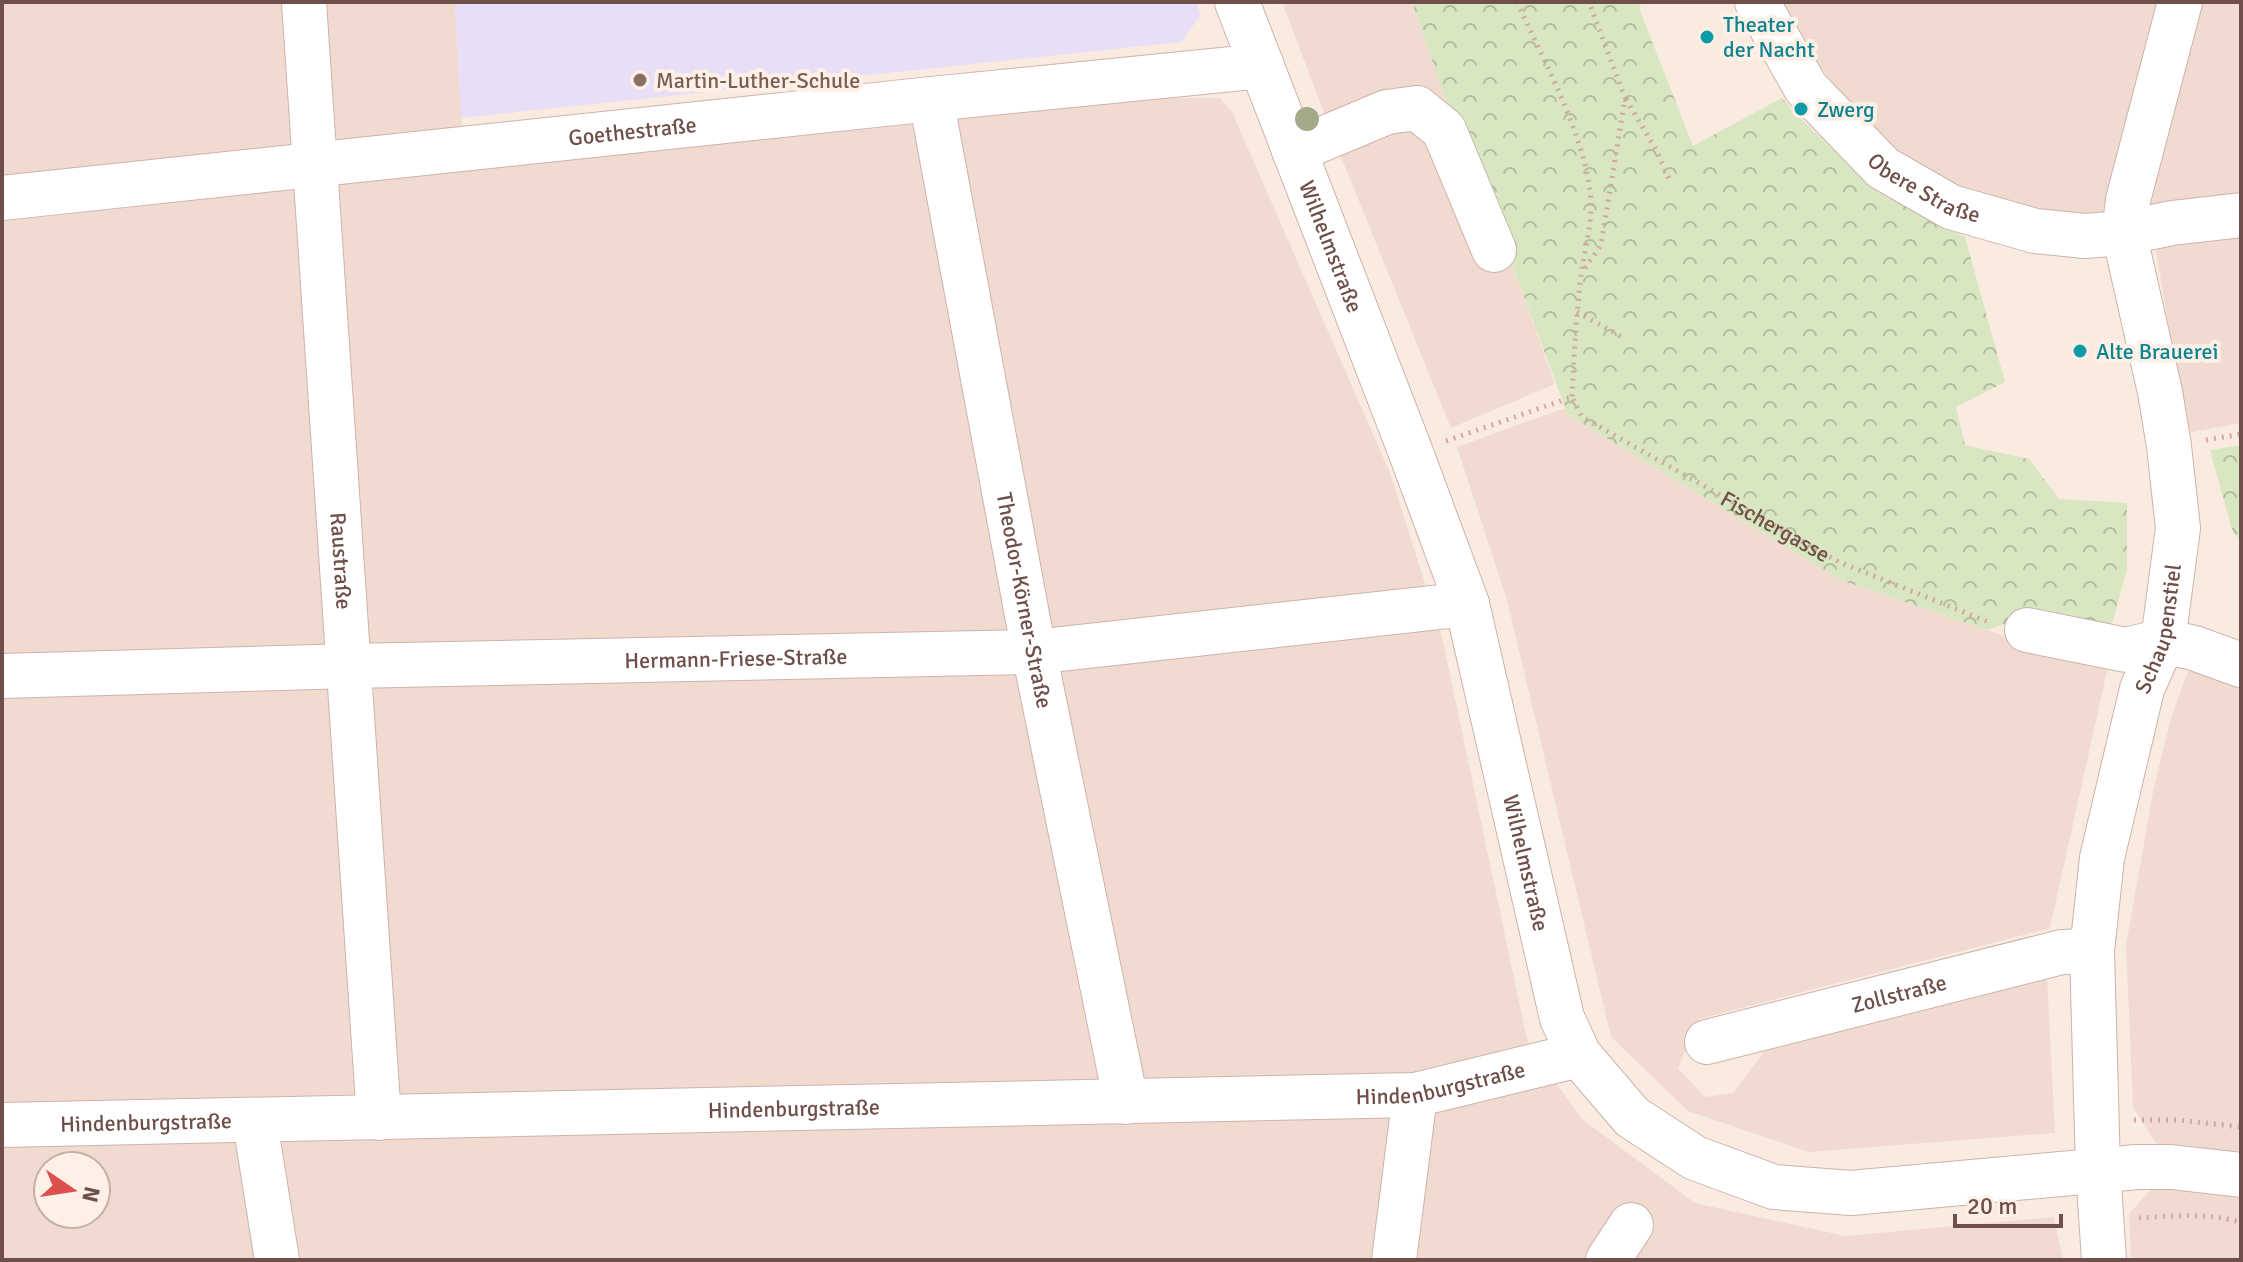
<svg xmlns="http://www.w3.org/2000/svg" width="2243" height="1262" font-family="Signika,sans-serif">
	<style>
		.residential { fill: #f1dbd0; fill-rule: evenodd }
		.education { fill: #e8def6 }
		.forest { fill: url(#forest-crowns) }
		.lines { fill: none; stroke-linecap: round; stroke-linejoin: round }
		.minor-casing { stroke: #ccb3ab; stroke-width: 46 }
		.path { stroke: #d2a89e; stroke-width: 5; stroke-dasharray: 2 6; stroke-linecap: butt }
		.minor { stroke: #fff; stroke-width: 44 }
		.tree { fill: #a3aa8a }
		.culture-dot { fill: #0f9aa8; stroke: #fef0e6; stroke-width: 3 }
		.education-dot { fill: #8d6e63; stroke: #fef0e6; stroke-width: 3 }
		.labels { text-anchor: middle; dominant-baseline: central; stroke-width: 8; stroke-linejoin: round; paint-order: stroke }
		.culture-label { font-size: 22px; fill: #0d838f; stroke: #fef0e6; text-anchor: start }
		.education-label { font-size: 22px; fill: #785e54; stroke: #fef0e6; text-anchor: start }
		.street-label { font-size: 22px; fill: #6f4f4a; stroke: #fef0e6 }
	</style>
	<defs>
		<pattern id="forest-crowns" width="20" height="18" patternUnits="userSpaceOnUse" patternTransform="scale(2)"><rect width="20" height="18" fill="#d8e6c1"/><path d="M2 6a3 3 0 1 1 6 0M12 15a3 3 0 1 1 6 0" fill="none" stroke="#b3bd9f"/></pattern>
	</defs>
	<rect width="100%" height="100%" fill="#faebe1"/>
	<!-- residential -->
	<path class="residential" d="M2,2H455L463,148L931,99L1220,98L1232,112L1390,473L1442,637L1528,1044L1582,1119L1695,1203L1845,1236L2054,1217L2063,1260H2ZM48,1166H96V1214H48Z
		M1282,2H1412L1452,119L1506,249L1555,384L1451,428L1337,147Z
		M1771,2H2241V423L2187,433L2153,234L2037,224L1884,151Z
		M1565,408L1568,415L1841,580L2016,640L2109,662L2050,928L1699,1019L1678,1068L1705,1097L1733,1093L1773,1040L2047,977L2055,1133L1809,1152L1688,1111L1611,1037L1507,600L1457,447Z
		M2241,644V1260H2131L2129,1214L2171,1167L2133,1107L2126,945L2154,787L2171,718L2188,671Z"/>
	<!-- education -->
	<path class="education" d="M455,2H1196L1201,15L1181,42L461,118Z"/>
	<!-- forest -->
	<path class="forest" d="M1412,2H1642L1639,8L1693,146L1782,98C1836,159 1892,200 1965,237L2005,382L1956,407L1965,445L2029,459L2059,499L2127,503V569L2109,635L2025,617L1987,630L1841,580L1568,415L1506,249L1452,119Z
		M2241,445V540L2233,533L2210,450Z"/>
	<g class="lines">
		<defs>
			<g id="minor">
				<path id="s2" d="M304,2L379,1118"/>
				<path id="s3" d="M1237,2L1411,453L1467,604L1562,1018L1579,1055L1632,1117L1695,1158L1774,1187L1851,1193L2137,1167H2171L2241,1175"/>
				<path id="s4" d="M1757,2L1806,88L1883,168L1951,207L2035,231L2085,236L2124,233L2172,223L2241,215"/>
				<path id="s5" d="M931,99L1034,652L1126,1102"/>
				<path d="M1294,151L1387,112L1417,108L1444,130L1494,250"/>
				<path id="s6" d="M2,198L931,99L1262,66"/>
				<path d="M2027,630L2126,650L2163,641L2194,648L2241,665"/>
				<path id="s7" d="M2,676L350,666L1034,652L1467,604"/>
				<path id="s8" d="M1707,1042L2062,952L2092,951"/>
				<path d="M255,1122L277,1260"/>
				<path id="s9" d="M2,1125L1415,1095L1579,1055"/>
				<path d="M1394,1260L1415,1095"/>
				<path d="M1608,1260L1631,1225"/>
				<path id="s10" d="M2104,1260L2098,1170L2092,951L2102,858L2142,689L2163,641L2178,528L2169,446L2160,392L2124,233L2128,200L2180,2"/>
			</g>
		</defs>
		<!-- minor casing -->
		<use href="#minor" class="minor-casing"/>
		<!-- path -->
		<g class="path">
			<path d="M1517,2C1543,59 1581,128 1590,190C1594,219 1585,247 1581,275C1576,316 1574,357 1572,397"/>
			<path d="M1626,99L1656,150L1671,183"/>
			<path d="M1585,268L1601,245L1625,98L1589,2"/>
			<path d="M1577,312L1622,337"/>
			<path d="M2206,440L2241,434"/>
			<path id="s1" d="M1446,441L1572,397L1582,417L1839,562L1991,623"/>
			<path d="M2134,1120H2178L2241,1127"/>
			<path d="M2139,1218C2171,1216 2210,1212 2241,1223"/>
		</g>
		<!-- minor -->
		<use href="#minor" class="minor"/>
	</g>
	<!-- trees -->
	<circle class="tree" cx="1307" cy="119" r="12"/>
	<!-- markers -->
	<g class="culture-dot">
		<circle cx="1707" cy="37" r="8"/>
		<circle cx="1801" cy="109" r="8"/>
		<circle cx="2080" cy="351" r="8"/>
	</g>
	<circle class="education-dot" cx="640" cy="80" r="8"/>
	<g class="labels">
		<!-- culture labels -->
		<g class="culture-label">
			<text x="1723" y="24">Theater<tspan x="1723" dy="25">der Nacht</tspan></text>
			<text x="1817" y="109">Zwerg</text>
			<text x="2096" y="351">Alte Brauerei</text>
		</g>
		<!-- education labels -->
		<g class="education-label">
			<text x="656" y="80">Martin-Luther-Schule</text>
		</g>
		<!-- street labels -->
		<g class="street-label">
			<text stroke="none"><textPath href="#s6" startOffset="634">Goethestraße</textPath></text>
			<text stroke="none"><textPath href="#s4" startOffset="256">Obere Straße</textPath></text>
			<text stroke="none"><textPath href="#s3" startOffset="262">Wilhelmstraße</textPath></text>
			<text stroke="none"><textPath href="#s1" startOffset="378">Fischergasse</textPath></text>
			<text stroke="none"><textPath href="#s2" startOffset="560">Raustraße</textPath></text>
			<text stroke="none"><textPath href="#s5" startOffset="510">Theodor-Körner-Straße</textPath></text>
			<text stroke="none"><textPath href="#s10" startOffset="640">Schaupenstiel</textPath></text>
			<text stroke="none"><textPath href="#s7" startOffset="734">Hermann-Friese-Straße</textPath></text>
			<text stroke="none"><textPath href="#s3" startOffset="910">Wilhelmstraße</textPath></text>
			<text stroke="none"><textPath href="#s8" startOffset="198">Zollstraße</textPath></text>
			<text stroke="none"><textPath href="#s9" startOffset="1440">Hindenburgstraße</textPath></text>
			<text stroke="none"><textPath href="#s9" startOffset="792">Hindenburgstraße</textPath></text>
			<text stroke="none"><textPath href="#s9" startOffset="144">Hindenburgstraße</textPath></text>
		</g>
	</g>
	<!-- border -->
	<rect width="2243" height="1262" fill="none" stroke="#6f4f4a" stroke-width="8"/>
	<!-- north arrow -->
	<g transform="translate(72 1190) rotate(103)"><circle r="38" fill="#fef0e6" stroke="#c5b0a8" stroke-width="2"/>
	<path d="M0-6L14 30L0 20L-14 30Z" fill="#dd4f4d"/>
	<text y="-12" font-size="22" font-weight="bold" text-anchor="middle" fill="#6f4f4a">N</text>
	</g>
	<!-- scale -->
	<path d="M1955 1214v12h106v-12" fill="none" stroke="#6f4f4a" stroke-width="4"/>
	<text x="1967" y="1214" font-size="24" fill="#6f4f4a" stroke="#fef0e6" stroke-width="6" paint-order="stroke">20 m</text>
</svg>
